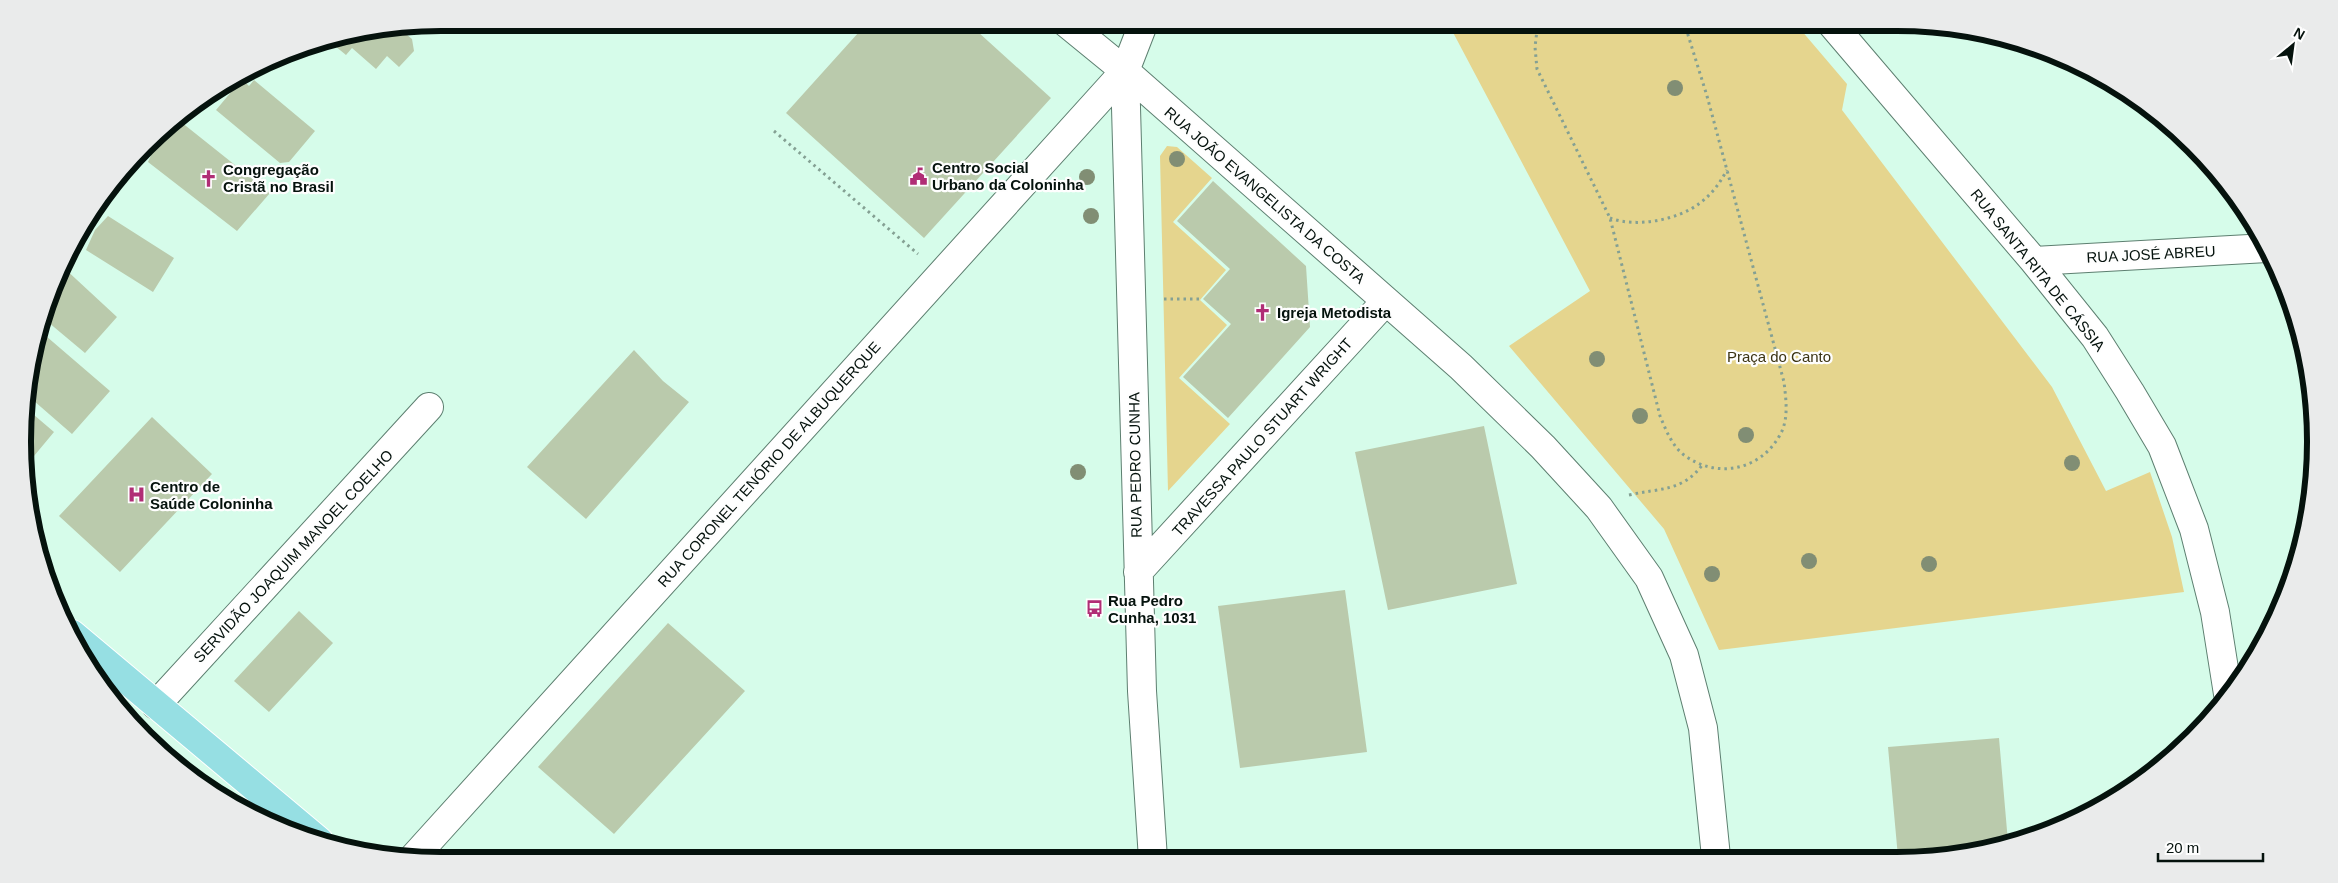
<svg xmlns="http://www.w3.org/2000/svg" width="2338" height="883" font-family="Helvetica,sans-serif">
	<style>
		.green { fill: #e5d58e }
		.building { fill: #bacaac }
		.lines { fill: none; stroke-linecap: round; stroke-linejoin: round }
		.minor-casing { stroke: #5d7f70; stroke-width: 30 }
		.major-casing { stroke: #fff; stroke-width: 30 }
		.path { stroke: #84a093; stroke-width: 3; stroke-dasharray: 2.5 4; stroke-linecap: butt }
		.minor { stroke: #fff; stroke-width: 28 }
		.major { stroke: #96dfe3; stroke-width: 28 }
		.tree { fill: #818e74 }
		.labels { text-anchor: middle; dominant-baseline: central; stroke-width: 4.5; stroke-linejoin: round; paint-order: stroke }
		.poi-label { font-size: 15px; font-weight: bold; fill: #05120d; stroke: #fefefe; text-anchor: start }
		.street-label { font-size: 15px; fill: #05120d; stroke: #fefefe }
		.park-label { font-size: 15px; fill: #3c3414; stroke: #fefefe }
		.rim { fill: none; stroke: #05120d; stroke-width: 6 }
	</style>
	<rect width="100%" height="100%" fill="#d6fcea"/>
	<!-- green -->
	<path class="green" d="M1448,23H1795L1847,84L1842,110L2052,387L2106,491L2150,472L2172,537L2184,592L1719,650L1664,529L1509,346L1590,291Z
		M1167,146L1177,147L1212,178L1173,222L1226,270L1200,300L1227,325L1179,378L1230,424L1168,491L1160,156Z"/>
	<!-- building -->
	<path class="building" d="M868,22H967L1051,98L924,238L786,113Z
		M400,29L412,39L414,51L399,67L387,56L376,69L352,48L346,55L329,41Z
		M242,79L249,86L254,80L315,131L289,162L280,163L216,110Z
		M181,122L270,193L237,231L148,162L159,138Z
		M1213,181L1306,266L1310,327L1228,418L1183,377L1231,324L1203,299L1230,269L1177,221Z
		M108,216L174,258L153,292L86,250L95,230Z
		M63,267L117,317L85,353L42,317L45,307Z
		M39,330L110,391L72,434L26,394V387Z
		M634,350L663,381L689,402L586,519L527,467Z
		M27,409L54,432L29,462Z
		M152,417L212,474L120,572L59,516Z
		M1484,426L1517,584L1388,610L1355,452Z
		M1345,590L1367,752L1240,768L1218,606Z
		M299,611L333,643L269,712L234,681Z
		M668,623L745,691L614,834L538,767Z
		M1999,738L2008,842L1951,857H1898L1888,747Z"/>
	<g class="lines">
		<defs>
			<path id="minor" d="M1065,22L1125,71L1461,367L1543,447L1599,508L1649,578L1684,655L1703,728L1716,857
				M1830,22L2034,261L2095,337L2130,392L2162,446L2194,529L2215,612L2228,694
				M1125,71L1142,691L1153,859
				M2034,261L2267,248
				M1138,572L1385,302
				M156,705L429,407
				M414,857L1125,71L1144,22"/>
			<path id="major" d="M72,634L319,841"/>
		</defs>
		<!-- minor casing -->
		<use href="#minor" class="minor-casing"/>
		<!-- major casing -->
		<use href="#major" class="major-casing"/>
		<!-- path -->
		<path class="path" d="M1538,22L1535,47L1537,69L1610,218L1660,416C1666,430 1672,446 1684,455C1716,479 1760,471 1780,435C1789,419 1786,400 1784,382L1707,96L1684,22
			M774,131L918,254
			M1610,218C1636,228 1678,220 1700,203C1712,194 1720,183 1727,170
			M1164,299H1203
			M1629,495C1659,488 1683,492 1703,464"/>
		<!-- minor -->
		<use href="#minor" class="minor"/>
		<!-- major -->
		<use href="#major" class="major"/>
	</g>
	<!-- trees -->
	<g class="tree">
		<circle cx="1675" cy="88" r="8"/>
		<circle cx="1177" cy="159" r="8"/>
		<circle cx="1087" cy="177" r="8"/>
		<circle cx="1091" cy="216" r="8"/>
		<circle cx="1597" cy="359" r="8"/>
		<circle cx="1640" cy="416" r="8"/>
		<circle cx="1746" cy="435" r="8"/>
		<circle cx="2072" cy="463" r="8"/>
		<circle cx="1078" cy="472" r="8"/>
		<circle cx="1809" cy="561" r="8"/>
		<circle cx="1929" cy="564" r="8"/>
		<circle cx="1712" cy="574" r="8"/>
	</g>
	<!-- icons -->
	<defs>
		<symbol id="civic-bare" viewBox="-9 -9 18 18"><path d="M-.6-6.5H3V-4.5H.6V-3L4-1V1h2V6H-6V1h2V-1L-.6-3ZM-1.2 2.5V6h2.4V2.5Z" fill="#b02d75" stroke="#fefefe" stroke-width="2.5" paint-order="stroke"/></symbol>
		<symbol id="church-bare" viewBox="-9 -9 18 18"><path d="M-1.2-6h2.4v3.5h3.3v2.4h-3.3V6h-2.4V-.1h-3.3v-2.4h3.3Z" fill="#b02d75" stroke="#fefefe" stroke-width="2.5" paint-order="stroke"/></symbol>
		<symbol id="hospital-bare" viewBox="-9 -9 18 18"><path d="M-5-5h3v3.5h4V-5h3V5h-3V1.5h-4V5h-3Z" fill="#b02d75" stroke="#fefefe" stroke-width="2.5" paint-order="stroke"/></symbol>
		<symbol id="bus-bare" viewBox="-9 -9 18 18"><path d="M-5-6H5V4H4V6H2V4H-2V6H-4V4H-5ZM-3.5-4V0h7V-4ZM-3.5 1.2v1.5H-2V1.2ZM2 1.2v1.5H3.5V1.2Z" fill="#b02d75" stroke="#fefefe" stroke-width="2.5" paint-order="stroke"/></symbol>
	</defs>
	<g fill-rule="evenodd">
		<use href="#civic-bare" x="906" y="164" width="25" height="25"/>
		<use href="#church-bare" x="196" y="166" width="25" height="25"/>
		<use href="#church-bare" x="1250" y="300" width="25" height="25"/>
		<use href="#hospital-bare" x="124" y="482" width="25" height="25"/>
		<use href="#bus-bare" x="1082" y="596" width="25" height="25"/>
	</g>
	<g class="labels">
		<!-- poi labels -->
		<g class="poi-label">
			<text x="932" y="167">Centro Social<tspan x="932" dy="17">Urbano da Coloninha</tspan></text>
			<text x="223" y="169">Congregação<tspan x="223" dy="17">Cristã no Brasil</tspan></text>
			<text x="1277" y="312">Igreja Metodista</text>
			<text x="150" y="486">Centro de<tspan x="150" dy="17">Saúde Coloninha</tspan></text>
			<text x="1108" y="600">Rua Pedro<tspan x="1108" dy="17">Cunha, 1031</tspan></text>
		</g>
		<!-- street labels -->
		<g class="street-label">
			<text transform="translate(1265 195) rotate(41)">RUA JOÃO EVANGELISTA DA COSTA</text>
			<text transform="translate(2151 254) rotate(-3)">RUA JOSÉ ABREU</text>
			<text transform="translate(2038 270) rotate(51)">RUA SANTA RITA DE CÁSSIA</text>
			<text transform="translate(1262 437) rotate(-48)">TRAVESSA PAULO STUART WRIGHT</text>
			<text transform="translate(769 464) rotate(-48)">RUA CORONEL TENÓRIO DE ALBUQUERQUE</text>
			<text transform="translate(1135 465) rotate(-91)">RUA PEDRO CUNHA</text>
			<text transform="translate(293 556) rotate(-47)">SERVIDÃO JOAQUIM MANOEL COELHO</text>
		</g>
		<!-- park labels -->
		<g class="park-label">
			<text x="1779" y="356">Praça do Canto</text>
		</g>
	</g>
	<!-- crop -->
	<path d="M0 0H2338V883H0ZM441 31H1897A410 410 0 0 1 2307 441V442A410 410 0 0 1 1897 852H441A410 410 0 0 1 31 442V441A410 410 0 0 1 441 31Z" fill="#eaebeb" fill-rule="evenodd"/>
	<path class="rim" d="M441 31H1897A410 410 0 0 1 2307 441V442A410 410 0 0 1 1897 852H441A410 410 0 0 1 31 442V441A410 410 0 0 1 441 31Z"/>
	<!-- north arrow -->
	<g transform="translate(2293 45) rotate(29)" stroke="#fefefe" stroke-width="4" paint-order="stroke">
	<path d="M0-4L9 19L0 12L-9 19Z" fill="#05120d"/>
	<text y="-8" font-size="14" font-weight="bold" text-anchor="middle" fill="#05120d">N</text>
	</g>
	<!-- scale -->
	<path d="M2158 853v8h105v-8" fill="none" stroke="#05120d" stroke-width="2.5"/>
	<text x="2166" y="853" font-size="15" fill="#05120d" stroke="#fefefe" stroke-width="4" paint-order="stroke">20 m</text>
</svg>
